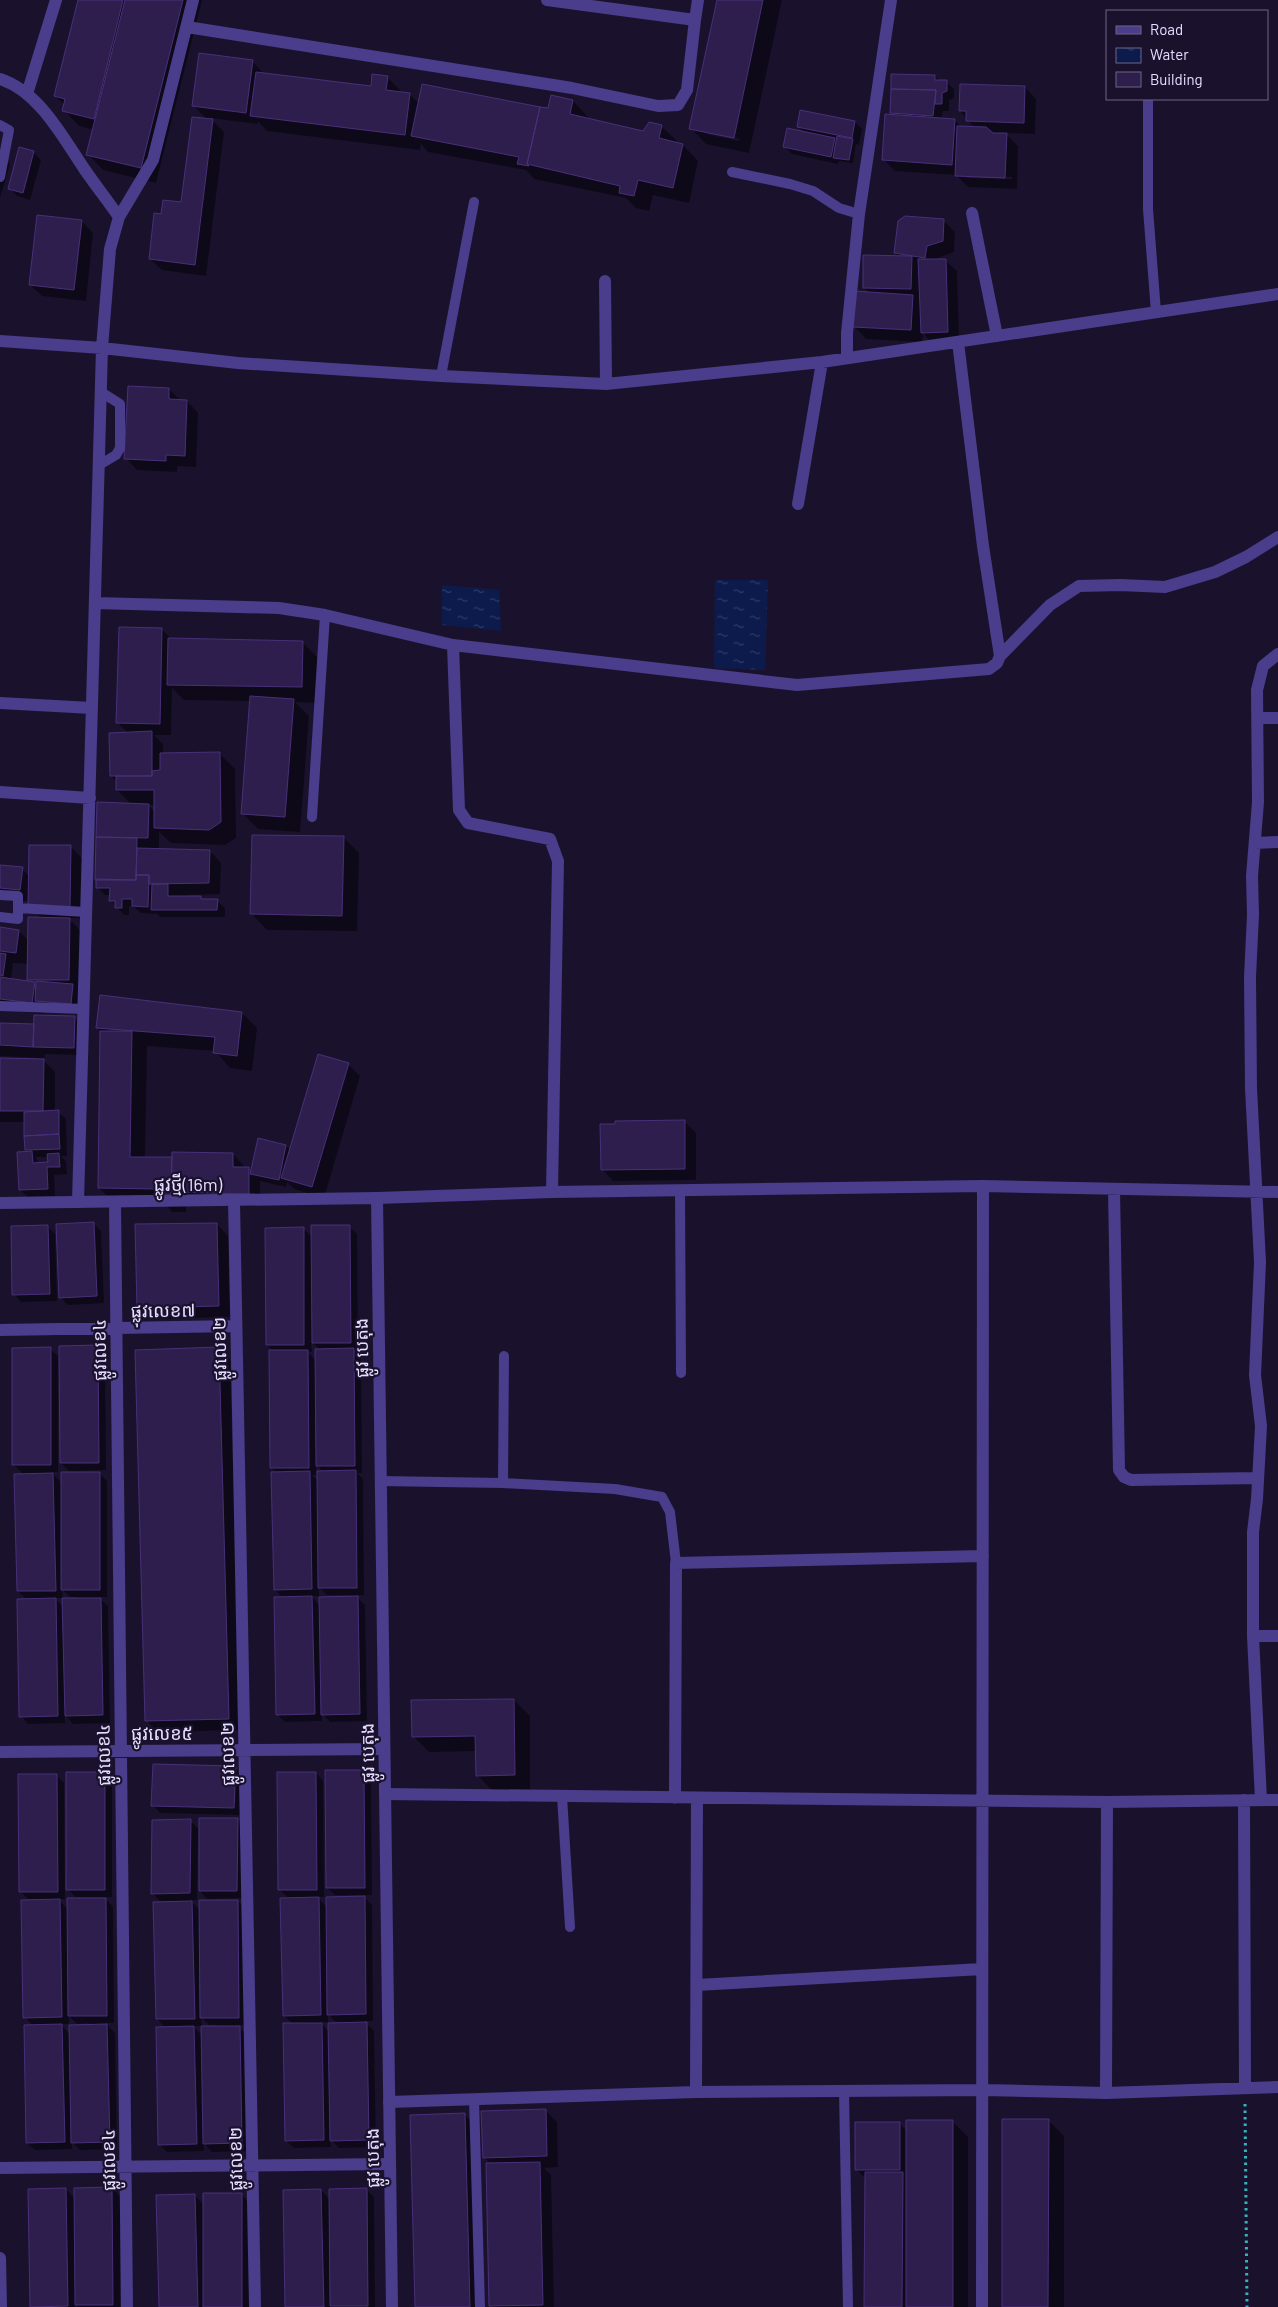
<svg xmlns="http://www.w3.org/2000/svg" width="1278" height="2307" font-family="Barlow,'Noto Sans Khmer',sans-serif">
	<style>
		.water { fill: url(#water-ripples) }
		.shadow { fill: #0007; fill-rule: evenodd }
		.building { fill: #2e1e4e; stroke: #483079 }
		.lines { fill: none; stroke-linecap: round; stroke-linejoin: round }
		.path { stroke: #32b5bf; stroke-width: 3; stroke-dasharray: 2.5 4; stroke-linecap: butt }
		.service { stroke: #4a3d8b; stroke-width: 10 }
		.minor { stroke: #4a3d8b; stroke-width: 12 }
		.tertiary { stroke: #4a3d8b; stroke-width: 12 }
		.labels { text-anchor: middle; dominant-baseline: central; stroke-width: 4.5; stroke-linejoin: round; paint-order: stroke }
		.street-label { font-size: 18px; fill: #e6deff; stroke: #1a122d }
	</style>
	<defs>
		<pattern id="water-ripples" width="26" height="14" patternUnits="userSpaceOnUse" patternTransform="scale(1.25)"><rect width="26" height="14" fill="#0c1b4c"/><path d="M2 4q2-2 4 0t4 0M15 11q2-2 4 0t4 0" fill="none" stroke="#2f3c67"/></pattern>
	</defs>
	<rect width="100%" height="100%" fill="#1a122d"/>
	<!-- water -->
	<path class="water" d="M715,580H768L765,670L714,668Z
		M442,585L499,590L501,631L442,625Z"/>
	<!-- shadow -->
	<path class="shadow" d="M79,0H202L156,183L103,170L88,154L94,130L79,126L64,110L65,105L55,96Z
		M718,0H782L749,153L706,144L691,128ZM707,131L740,139L739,141L707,134Z
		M252,61L264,74L372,88L387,77L403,93L409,94L419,103L549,110L573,101L588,117V120L644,132L661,126L677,141L676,143L683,145L698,161L689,203L653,195L649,211L636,208L626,198L534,179L526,170L428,152L421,144L420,150L267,131L258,121L257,124L210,118L224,132L206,276L162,270L150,259L163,215L182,204L207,120L194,106Z
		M935,76L940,81L946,82L954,89V98L949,100V111H943L941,119L955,120L962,128H975L960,111L1025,87L1036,99L1035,134L1005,133L1018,146L1017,189L968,187L956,175L895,171L883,159L894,116L891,113ZM967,175L1012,177V179L967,178Z
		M855,122L862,129L859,145L856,144L853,163L839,161L838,164L792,154L785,147L804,132L798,127Z
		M33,152L41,160L30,200L17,196L10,189Z
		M0,154L10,164L0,198Z
		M943,220L955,232L954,252L938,258V260H945L957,271L959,343L933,344L923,333L922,342L866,339L855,327L870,294L864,288L899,257L895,253Z
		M82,221L93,233L86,301L42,296L30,285Z
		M169,389L181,401H187L198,413L196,467L177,466V472L137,470L126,458Z
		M162,629L172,640L302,642L318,658L317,703L295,702L309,716L300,832L258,829L242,813L250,701L184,700L172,688L171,735H154L163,744V754L219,753L235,769L236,838L225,845L171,843L159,832V850L210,851L221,863L220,894L189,895V897L217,901L225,908V917H160L155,912V914L141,913L133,906H129V915H124L111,901V895H105L97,887L99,804L132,805L117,790V782L111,776L128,733L118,723ZM148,805H155V812Z
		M343,837L359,853L357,931L267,930L252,914Z
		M70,846L82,858L81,918H68L81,931L78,1011L44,1009V1014L0,1009V929L19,931L29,941L42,919L29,906V901L0,898V867L22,869L29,876ZM13,963L29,964L28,979L31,982L11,980Z
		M242,1013L257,1028L252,1071L230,1068L215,1051L147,1046L145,1158L173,1159L233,1154L244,1166V1168H249L252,1172L286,1146L291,1151L319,1056L349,1065L360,1076L324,1198L294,1189L287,1182L286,1187L260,1181V1205L186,1204V1212H172L165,1204L114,1203L99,1188L101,1031L97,1028Z
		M74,1017L82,1025L81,1055L45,1054L44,1058H41L55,1072V1112H58L66,1119L67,1156H61L66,1162L67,1174L54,1175L55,1196L28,1197L20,1190L29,1153L26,1150L25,1122H0V1059L40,1060L41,1058L0,1056V1024L35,1025ZM36,1157H49V1163L39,1164Z
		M684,1121L696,1133V1180L613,1181L602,1169Z
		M94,1224L101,1231L104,1303L68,1305L60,1297Z
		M217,1224L228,1236L230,1317L150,1319L138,1307Z
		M47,1226L55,1234L57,1301L21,1302L14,1294Z
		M349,1226L357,1234L358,1350H354L361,1357L362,1473H357L363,1479L364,1595H355L365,1605L367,1721L330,1722L322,1713V1721L285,1722L277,1714L283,1598L275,1590L277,1473L271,1468L274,1352L267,1345L303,1228L312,1237ZM311,1341L320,1350L316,1361L308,1352H312ZM316,1464L323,1472L319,1482L312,1475H316ZM319,1587L327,1595H351V1598L320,1606L311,1596H319Z
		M97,1347L105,1354L106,1470L69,1471L61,1463Z
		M50,1349L58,1356V1472H51L62,1483L99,1473L107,1481V1597H98L108,1606L110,1723L73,1724L65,1715V1723L28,1724L21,1716L27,1600L18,1591L24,1475L14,1465ZM62,1589L70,1597H77V1599L64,1607L54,1598H63Z
		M218,1349L230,1360L240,1730L158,1732L147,1721Z
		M514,1700L530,1716V1790L493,1791L477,1775V1751L429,1752L413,1736Z
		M235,1767L243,1775L242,1815L160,1813L153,1805Z
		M363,1771L371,1779L372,1895H335L327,1888Z
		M104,1773L112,1781V1897H75L68,1889Z
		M316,1773L323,1781L324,1897H317L328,1908L365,1898L372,1905L373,2021H364L374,2031L376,2147L339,2148L331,2140V2147L294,2148L286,2141L293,2024L284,2016L289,1899L279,1889ZM328,2014L336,2022H342V2024L329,2032L320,2022H328Z
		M56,1775L64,1783L65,1899H57L69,1910L106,1899L113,1907L114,2023H105L115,2033L117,2149L80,2150L72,2142V2149L35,2150L27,2143L33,2026L25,2017L34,1899H28L20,1891ZM69,2016L77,2024L89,2023V2026L70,2034L60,2024H69Z
		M238,1819L245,1826V1898L207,1899L200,1891Z
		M190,1821L198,1828L197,1900H190L201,1911L238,1901L245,1909L246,2025H237L247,2035L249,2151L212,2152L204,2143V2151L167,2152L159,2144L166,2028L157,2019L162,1903L152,1893ZM201,2017L209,2025H217V2027L202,2035L193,2026H202Z
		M545,2110L557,2122L558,2167L544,2168L551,2175L554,2307H492L490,2305L491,2164L484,2157Z
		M465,2115L477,2126L481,2307H416Z
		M1048,2120L1064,2136V2307H1003Z
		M952,2121L968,2137V2307H865L866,2179L856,2169L900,2124L907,2131Z
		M112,2188L120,2196V2307H78L75,2304V2307H32L66,2189L75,2199Z
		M321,2190L330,2200L367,2190L374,2197L375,2307H286Z
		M241,2194L249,2202V2307H160L195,2195L204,2205Z"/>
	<!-- building -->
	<path class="building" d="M78,0H123L94,119L62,111L65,99L54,96Z
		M125,0H183L141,168L86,155Z
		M717,0H763L734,138L689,129Z
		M199,53L253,60L246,113L192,106Z
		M256,72L371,86L372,74L388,76L386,90L410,93L405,135L250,116Z
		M891,74L935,75V80H947V91L942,93V104H935L936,90L891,89Z
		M422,84L540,107L527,164L529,166L517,164L519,157L411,136Z
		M960,84L1025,86L1024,123L966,121V111H959Z
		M891,89L936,90L933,116L890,113Z
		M551,95L573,100L570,114L643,131L649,122L662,125L659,138L683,144L673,188L638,180L634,196L619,193L620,186L527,164L540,107L548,108Z
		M800,110L855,121L852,138L797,127Z
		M885,114L955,119L952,165L882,160Z
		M192,117L213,119L195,265L149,259L154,213L161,214L163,200L181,202Z
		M957,126L986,127L993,133H1007L1005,178L955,176Z
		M787,128L835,138L831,157L783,147Z
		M837,136L853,139L849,160L833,158Z
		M19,147L34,151L23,193L8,189Z
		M37,215L82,220L74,290L29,285Z
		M905,216L944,219L943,241L927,246L925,258L894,253L898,221Z
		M863,255L912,256L911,289L863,288Z
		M918,259H946L948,332L921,333Z
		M855,291L913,295L911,330L853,327Z
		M128,386L169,388V399L187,400L185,456L166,455V461L124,459Z
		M119,627L162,628L160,724L116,723Z
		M168,638L303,641L302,687L167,685Z
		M250,696L294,699L285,817L241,814Z
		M152,731V776H110L109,733Z
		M220,752L221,822L209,830L154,828V790H116V776H152V771L160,770V753Z
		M97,802L149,804L148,838L96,837Z
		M252,835L344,836L342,916L250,914Z
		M96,837L137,838L136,880H95Z
		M29,845H71L70,907L28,906Z
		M137,848L210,850L209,883L149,884V875H136Z
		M0,865L23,867L20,890L0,888Z
		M136,875H149L148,907L132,906V899H122V908H115V901H109L110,888H96V879L136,880Z
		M152,884H168V896H201V899H218L217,910H151Z
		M28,917L70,918L69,980H27Z
		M0,927L19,930L16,953L0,951Z
		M0,953L6,954L3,976L0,975Z
		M0,977L35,982L32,1003L0,999Z
		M36,981L73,984L71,1004L35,1001Z
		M100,995L242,1012L237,1056L213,1053L215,1037L96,1028Z
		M34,1015L75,1016L74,1048L33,1047Z
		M0,1023L34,1024L33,1047L0,1045Z
		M100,1031H132L130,1157H172L171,1196H155L157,1189L98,1188Z
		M318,1054L349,1063L312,1187L281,1178Z
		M0,1058L44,1059L43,1111H0Z
		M59,1110V1134L24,1136V1112Z
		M685,1120V1169L601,1170L600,1124H615V1121Z
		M59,1134L60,1149L25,1150L24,1136Z
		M258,1138L286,1145L279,1180L250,1174Z
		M32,1151L33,1163L48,1162L47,1154L59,1153L60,1167H47L48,1189L19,1190L17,1152Z
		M172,1152L233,1153V1167H249V1194L171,1192Z
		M94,1222L97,1296L59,1298L56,1224Z
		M217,1223L219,1306L137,1308L135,1224Z
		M48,1225L50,1294L12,1295L11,1226Z
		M311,1225H350L351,1343H312Z
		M304,1227V1345H266L265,1228Z
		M98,1345L99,1463H60L59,1346Z
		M51,1347V1465H12V1348Z
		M219,1347L229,1719L145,1721L135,1350Z
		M354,1348L355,1466H316L315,1349Z
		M269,1350H308L309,1468H270Z
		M356,1470L357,1588H318L317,1471Z
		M310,1471L312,1589L274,1590L271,1472Z
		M61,1472H100V1590H61Z
		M53,1473L56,1591H17L14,1474Z
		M312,1596L315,1714L276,1715L274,1597Z
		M358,1596L360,1714L321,1715L319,1597Z
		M56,1598L58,1716L19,1717L17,1599Z
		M62,1598H101L103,1715L65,1716Z
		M514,1699L515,1775L476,1776L475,1736L412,1737L411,1700Z
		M153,1764L236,1766L234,1808L151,1806Z
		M325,1770H364L365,1888H326Z
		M66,1772H105V1890H66Z
		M277,1772H316L317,1890H278Z
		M18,1774H57L58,1892H19Z
		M199,1818H238L237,1891H199Z
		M191,1819L190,1893L151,1894L152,1820Z
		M365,1896L366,2014L327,2015L326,1897Z
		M319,1897L321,2015L283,2016L280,1898Z
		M67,1898H106L107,2016H68Z
		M60,1899L62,2017L23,2018L21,1900Z
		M199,1900H238L239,2018H200Z
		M192,1901L195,2019H156L153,1902Z
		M367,2022L369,2140L330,2141L328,2023Z
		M283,2023H322L324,2140L285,2141Z
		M62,2024L65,2142L26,2143L24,2025Z
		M107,2024L110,2142L71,2143L69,2025Z
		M194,2026L197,2144L158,2145L156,2027Z
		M201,2026H240L242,2143L203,2144Z
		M546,2109L547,2156L483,2158L481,2111Z
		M465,2113L470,2307H415L410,2115Z
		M1002,2119H1049L1048,2307H1002Z
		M906,2120H953V2307H906Z
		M855,2122H900V2170H855Z
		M540,2162L543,2305L489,2306L486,2163Z
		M865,2172H903L902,2307H864Z
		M112,2187L113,2305H75L74,2188Z
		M66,2188L68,2306L30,2307L28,2189Z
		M367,2188L368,2306H330L329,2189Z
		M321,2189L324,2307H285L283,2190Z
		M203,2193H242V2307H203Z
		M195,2194L198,2307H159L156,2195Z"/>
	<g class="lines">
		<!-- path -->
		<path class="path" d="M1245,2104L1247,2307"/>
		<!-- service -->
		<path class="service" d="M1148,99V209L1156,312
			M0,125L9,130L0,177
			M732,172L790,184L813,191L839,208L859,214
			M441,376L474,202
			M99,465L116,455L120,448V404L101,392
			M312,817L325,615
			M0,895L18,896V919L0,917
			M18,908L86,912
			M0,1006L84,1009
			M680,1191L681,1373
			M380,1481L503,1483L615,1489L662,1497L670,1512L676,1563
			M503,1483L504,1356
			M562,1796L570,1927
			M844,2091L848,2307
			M474,2099L480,2307"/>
		<!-- minor -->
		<path class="minor" d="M547,0L695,20L698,0
			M187,27L572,88L658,106L678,105L687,90L695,20
			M0,79C40,92 63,138 85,170C96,186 108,201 119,217
			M27,94L56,0
			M972,213L997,336
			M605,281L606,384
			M0,341L102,348L238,363L441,376L606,384L822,362L1278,294
			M847,357V333L859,214L891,0
			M798,504L822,362
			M95,603L279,608L325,615L453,645L797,685L989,669L997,663L1000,656L983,546L958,342
			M453,645L459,810L468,823L550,839L558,861L552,1192
			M1000,656L1050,605L1079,586L1120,585L1165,587L1215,572L1246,557L1278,537
			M0,703L92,708
			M1258,718H1278
			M0,792L90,798
			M1255,843L1278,842
			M1114,1190L1119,1470L1124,1477L1131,1480L1258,1478
			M377,1198L552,1192L983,1186L1278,1192
			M234,1201L255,2307
			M78,1202L102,348L110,249L119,217L153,160L193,0
			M115,1202L127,2307
			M0,1330L236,1326
			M1253,1636H1278
			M0,1752L384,1749
			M385,1794L1107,1802L1278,1800
			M675,1798L676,1563L983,1556
			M1244,1800L1245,2088
			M1261,1800L1253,1636V1532L1257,1499L1261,1426L1255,1375L1260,1262L1251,1088L1250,977L1253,915L1252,876L1258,802L1257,690L1263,666L1278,654
			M697,1985L982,1969
			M696,2092L697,1798
			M1106,2093L1107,1802
			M389,2102L696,2092L982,2090L1106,2093L1278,2087
			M0,2168L390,2164
			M0,2258L1,2307
			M982,2307L983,1186"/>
		<!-- tertiary -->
		<path class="tertiary" d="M0,1203L377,1198L392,2307"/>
	</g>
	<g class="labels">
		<!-- street labels -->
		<g class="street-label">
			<text x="188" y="1184">ផ្លូវថ្មី(16m)</text>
			<text transform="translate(163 1310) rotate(-1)">ផ្លុវលេខ៧</text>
			<text transform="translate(361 1348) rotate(-91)">ផ្លូវ បេតុង</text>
			<text transform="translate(219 1349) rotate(-91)">ផ្លូវលេខ២</text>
			<text transform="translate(99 1350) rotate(-91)">ផ្លូវលេខ៤</text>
			<text x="162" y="1733">ផ្លូវលេខ៥</text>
			<text transform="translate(367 1753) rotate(-91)">ផ្លូវ បេតុង</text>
			<text transform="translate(227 1754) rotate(-91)">ផ្លូវលេខ២</text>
			<text transform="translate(103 1755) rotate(-91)">ផ្លូវលេខ៤</text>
			<text transform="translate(372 2158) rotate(-91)">ផ្លូវ បេតុង</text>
			<text transform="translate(235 2159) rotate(-91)">ផ្លូវលេខ២</text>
			<text transform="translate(108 2160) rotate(-91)">ផ្លូវលេខ៤</text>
		</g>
	</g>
	<!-- legend -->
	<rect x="1106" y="10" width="162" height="90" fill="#1a122d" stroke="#6c6481"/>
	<rect x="1116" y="26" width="25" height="8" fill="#4a3d8b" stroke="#6c6481"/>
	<text x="1150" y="35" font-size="15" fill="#e6deff">Road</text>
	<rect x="1116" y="48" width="25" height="15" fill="url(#water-ripples)" stroke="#6c6481"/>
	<text x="1150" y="60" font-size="15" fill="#e6deff">Water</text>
	<rect x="1116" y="72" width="25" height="15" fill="#2e1e4e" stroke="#6c6481"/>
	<text x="1150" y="85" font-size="15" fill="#e6deff">Building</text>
</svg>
